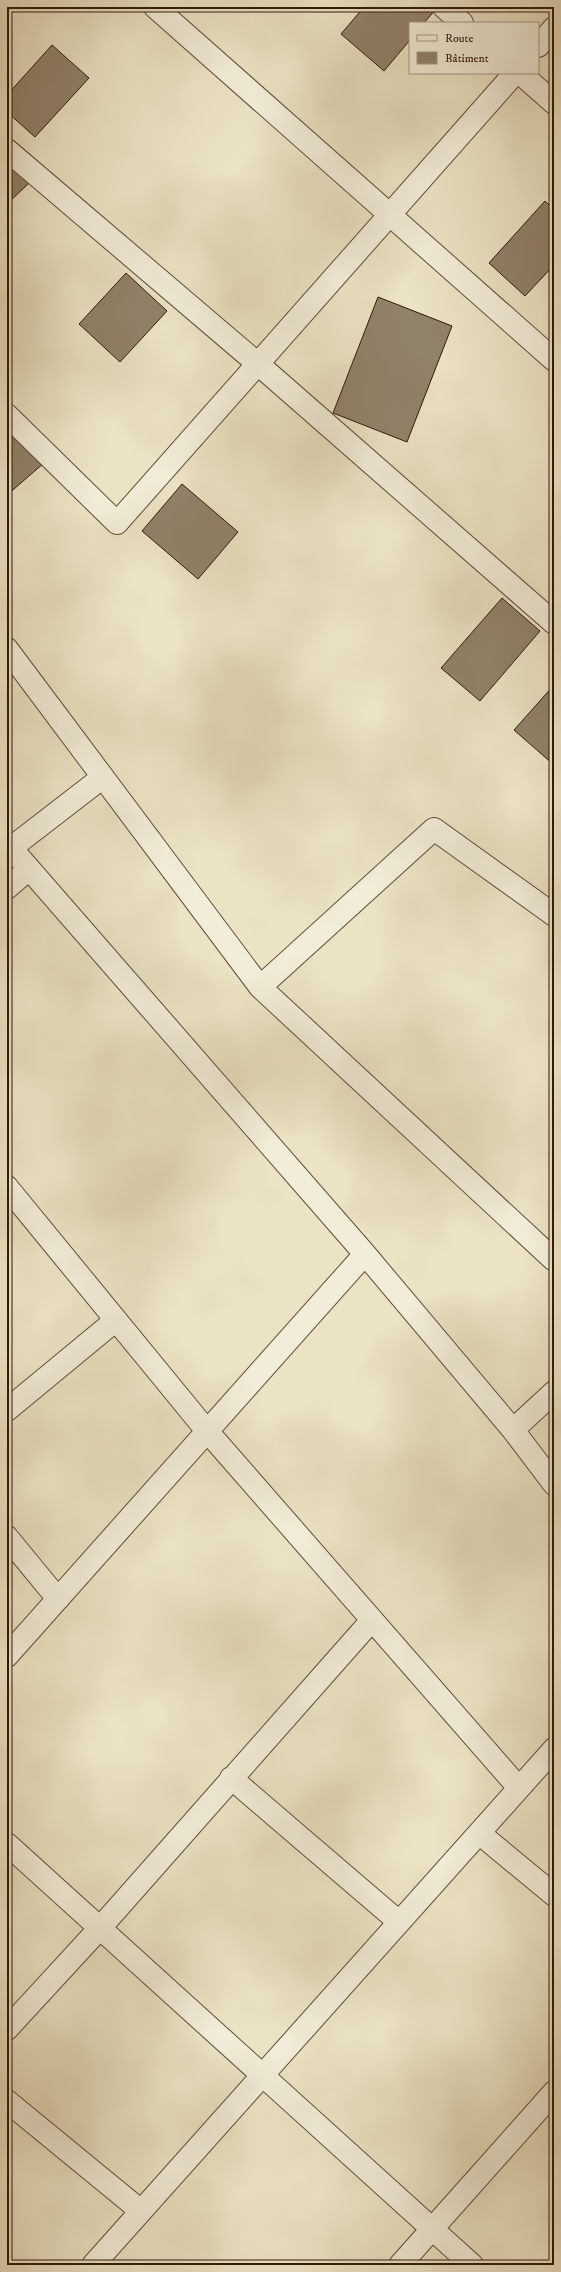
<svg xmlns="http://www.w3.org/2000/svg" width="561" height="2272" font-family="'IM FELL DW Pica',serif">
	<style>
		.building { fill: #91826b; stroke: #30190a }
		.lines { fill: none; stroke-linecap: round; stroke-linejoin: round }
		.minor-casing { stroke: #5f4c38; stroke-width: 24 }
		.minor { stroke: #f2edd9; stroke-width: 22 }
	</style>
	<rect width="100%" height="100%" fill="#ebe3c4"/>
	<filter id="stains"><feTurbulence type="fractalNoise" baseFrequency=".005" numOctaves="4"/><feColorMatrix values="0 0 0 0 .2 0 0 0 0 .09 0 0 0 0 .02 0 0 0 .5 -.17"/></filter>
	<radialGradient id="worn" r=".72"><stop offset=".6" stop-color="#630" stop-opacity="0"/><stop offset="1" stop-color="#630" stop-opacity=".3"/></radialGradient>
	<!-- building -->
	<path class="building" d="M364,7H434L436,9L424,23H410V40L384,71L341,34Z
		M52,45L89,78L35,137L7,112V95Z
		M7,165L29,183L7,204Z
		M545,201L554,210V265L525,296L489,263Z
		M126,273L167,311L120,362L79,324Z
		M378,297L452,326L407,442L333,413Z
		M7,422L44,463L7,495Z
		M182,484L238,532L198,579L142,531Z
		M502,598L540,631L480,701L441,668Z
		M554,685V765L514,730Z"/>
	<g class="lines">
		<defs>
			<path id="minor" d="M155,7L554,360
				M444,7L462,23
				M538,46L554,28
				M520,73L554,103
				M7,150L258,364L554,623
				M7,415L117,523L515,73
				M7,649L260,987L554,1260
				M103,777L11,848L365,1254L513,1430L554,1484
				M7,888L29,869
				M260,987L434,829L554,915
				M7,1187L207,1431L519,1788
				M7,1410L116,1320
				M513,1430L554,1392
				M7,1537L58,1599
				M7,1656L365,1254
				M231,1778L399,1922
				M479,1833L554,1895
				M7,1844L472,2265
				M7,2029L100,1928L372,1620
				M7,2101L141,2211
				M93,2265L554,1749
				M400,2265L554,2092"/>
		</defs>
		<!-- minor casing -->
		<use href="#minor" class="minor-casing"/>
		<!-- minor -->
		<use href="#minor" class="minor"/>
	</g>
	<!-- margin -->
	<rect width="561" height="2272" fill="none" stroke="#ebe3c4" stroke-width="24"/>
	<rect x="8" y="8" width="545" height="2256" fill="none" stroke="#30190a" stroke-width="2"/>
	<rect x="12" y="12" width="537" height="2248" fill="none" stroke="#30190a"/>
	<!-- legend -->
	<rect x="409" y="22" width="130" height="52" fill="#f2edd9" stroke="#a49886"/>
	<rect x="417" y="35" width="20" height="6" fill="#f2edd9" stroke="#a49886"/>
	<text x="445" y="42" font-size="12" fill="#30190a">Route</text>
	<rect x="417" y="52" width="20" height="12" fill="#91826b" stroke="#a49886"/>
	<text x="445" y="62" font-size="12" fill="#30190a">Bâtiment</text>
	<rect width="100%" height="100%" filter="url(#stains)"/>
	<rect width="100%" height="100%" fill="url(#worn)"/>
</svg>
